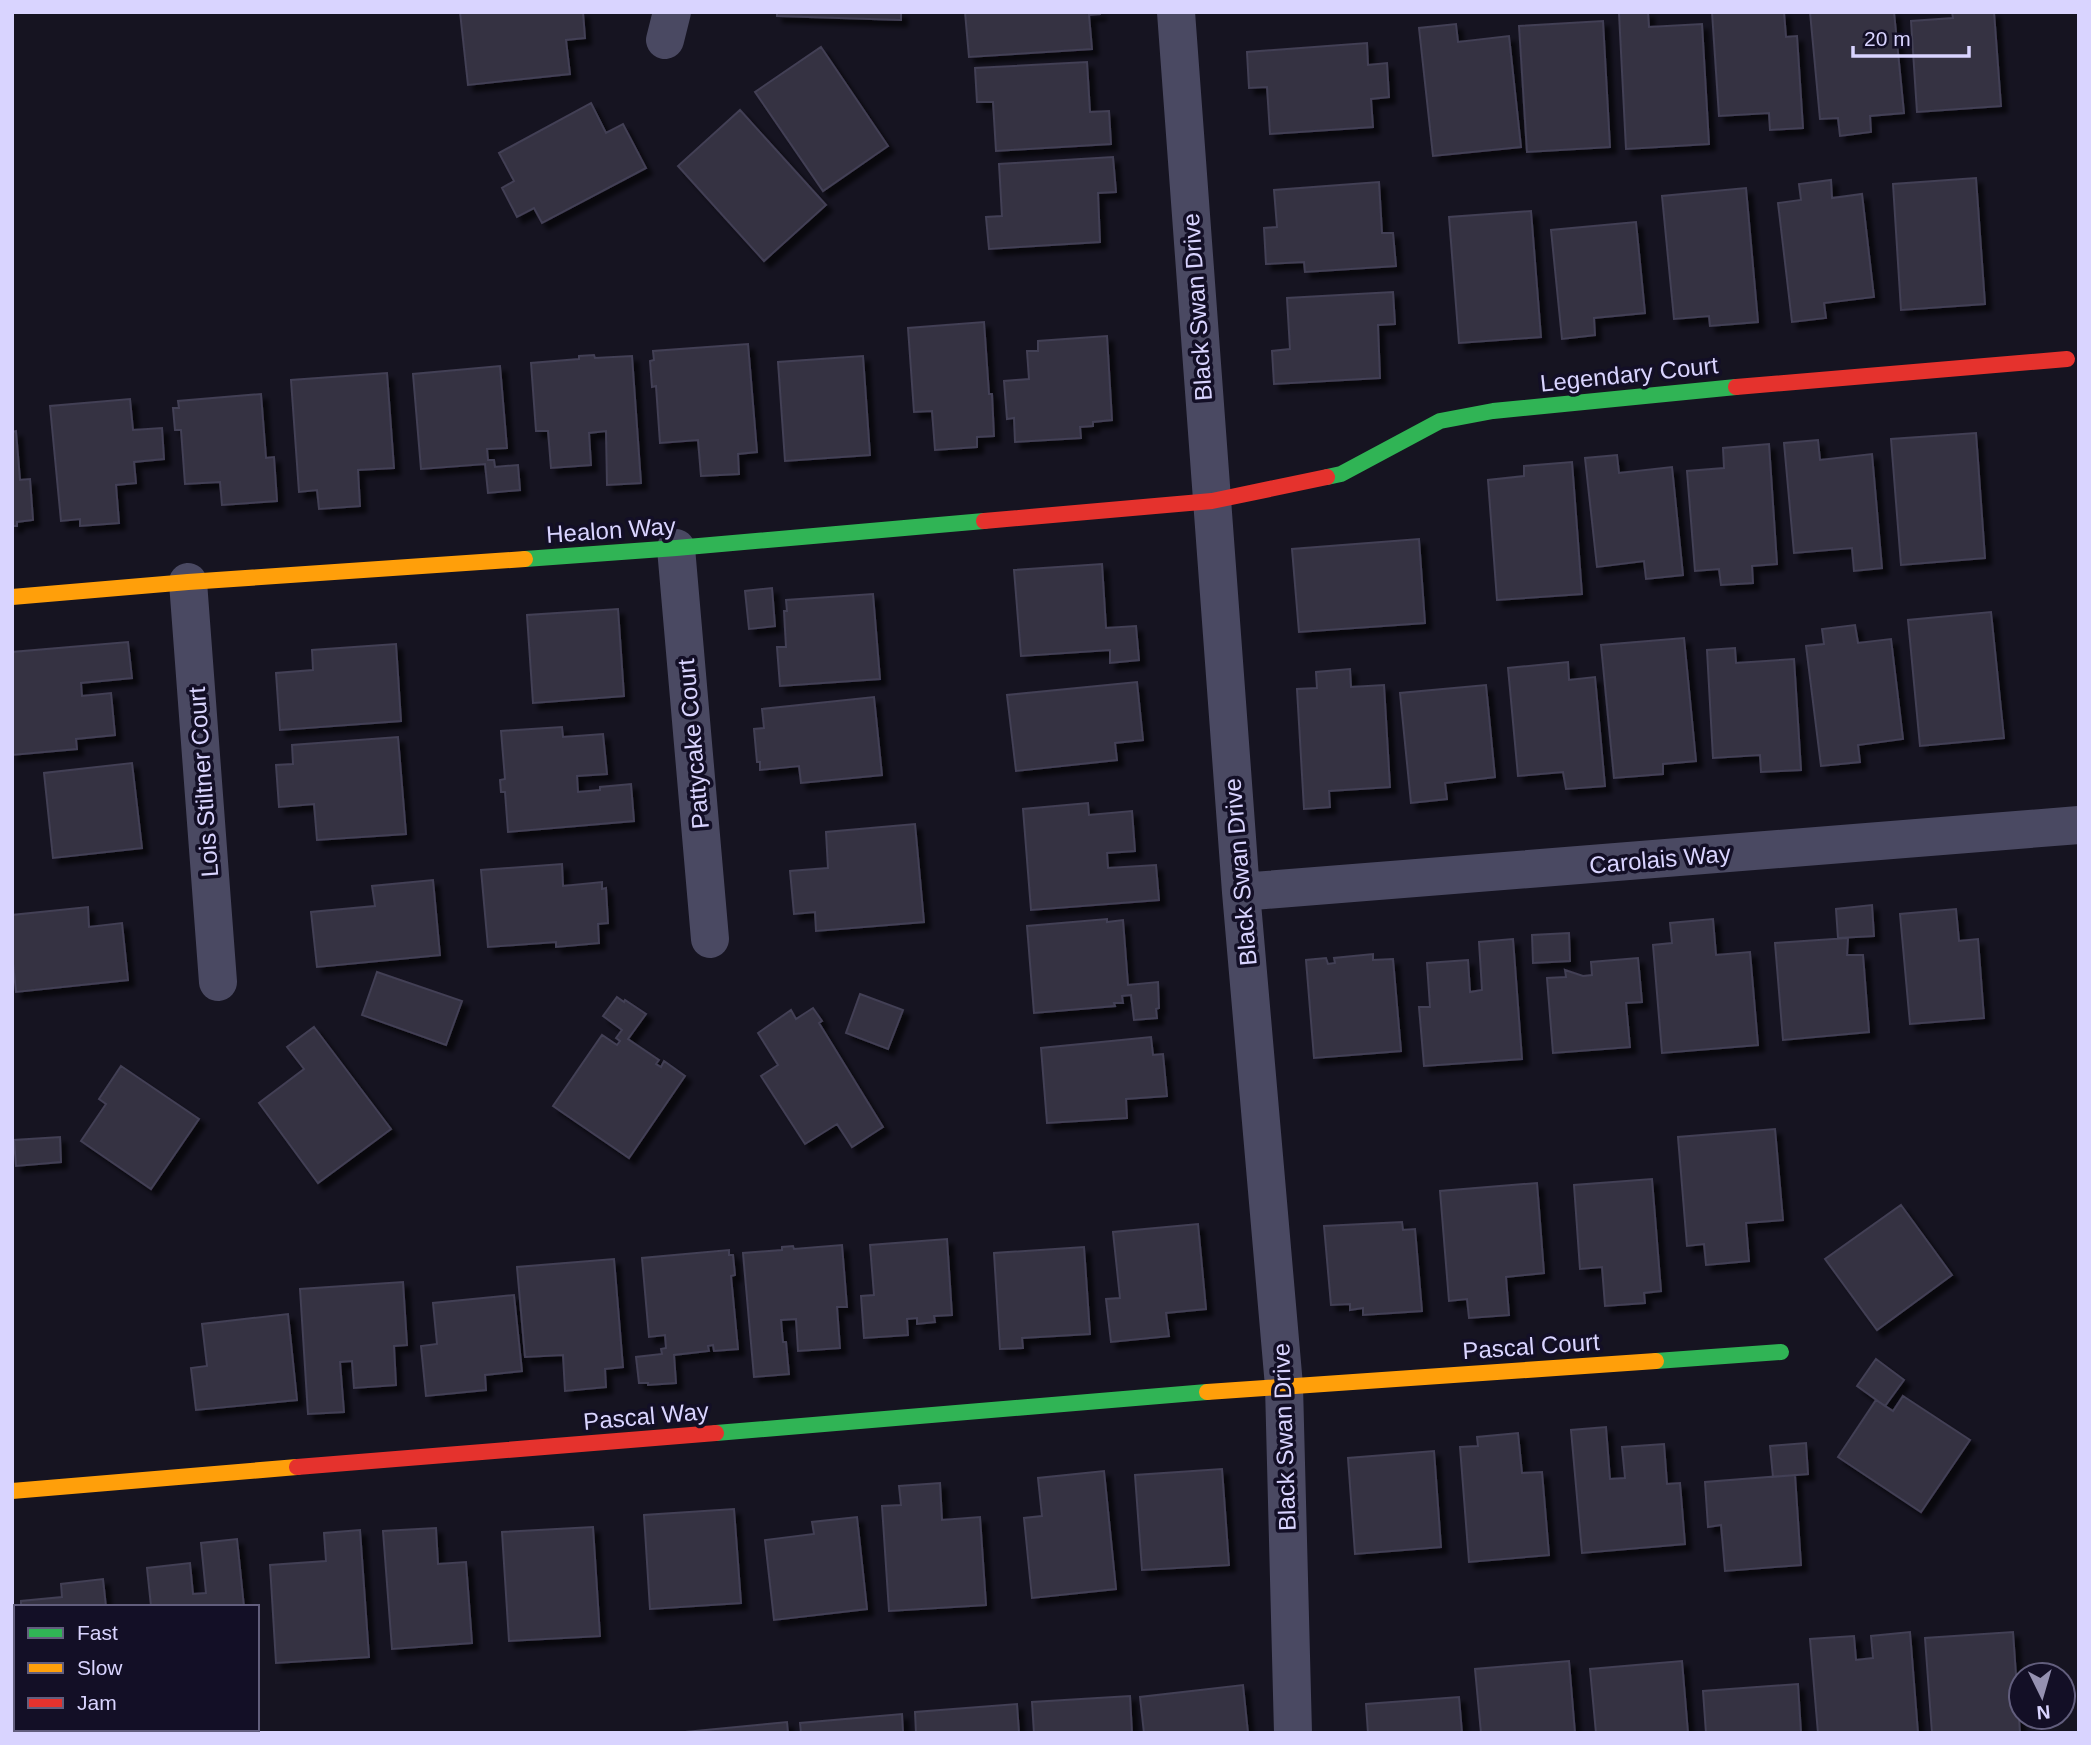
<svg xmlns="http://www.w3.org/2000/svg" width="2091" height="1745" font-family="Helvetica,sans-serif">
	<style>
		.building { fill: #343243; stroke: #433f54; stroke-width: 2; filter: url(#shadow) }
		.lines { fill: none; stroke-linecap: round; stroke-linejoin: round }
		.street { stroke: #4a4962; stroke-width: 38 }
		.fast { stroke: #30b455; stroke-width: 16 }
		.slow { stroke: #ff9f0a; stroke-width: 16 }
		.jam { stroke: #e5322d; stroke-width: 16 }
		.labels { text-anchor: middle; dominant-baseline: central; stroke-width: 7; stroke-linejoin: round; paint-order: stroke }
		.street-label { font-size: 24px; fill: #d9d4ff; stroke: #130f26 }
	</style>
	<defs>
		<filter id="shadow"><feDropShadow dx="6" dy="6" stdDeviation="2" flood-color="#0009"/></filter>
	</defs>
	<rect width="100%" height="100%" fill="#161421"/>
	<!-- building -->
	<path class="building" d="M460,12H583L585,38L566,40L570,74L468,85Z
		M777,12H901V20L777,16Z
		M965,12H1100V14L1089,15L1092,49L969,57Z
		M1648,12L1649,27L1702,24L1709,144L1626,149L1619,13Z
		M1712,12H1784L1786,37L1797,36L1803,128L1770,130L1769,113L1719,116Z
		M1810,12H1894L1904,113L1870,116L1871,132L1840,136L1838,118L1820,119Z
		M1952,12H1994L2001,106L1917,112L1911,21L1953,18Z
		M1603,21L1610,147L1527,152L1519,26Z
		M1456,24L1458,42L1509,36L1521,147L1433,156L1419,28Z
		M1367,43L1368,65L1387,63L1389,97L1371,99L1373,127L1270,134L1267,87L1249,88L1247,52Z
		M821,47L888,146L823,191L755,92Z
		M1087,62L1090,112L1109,111L1111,144L996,151L993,102H977L975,68Z
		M591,103L606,133L623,124L646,168L542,223L534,208L517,217L502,188L514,181L499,153Z
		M740,110L826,205L764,261L678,166Z
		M1113,157L1116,192L1098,193L1100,242L989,249L986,217L1002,216L999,164Z
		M1976,178L1985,304L1901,310L1893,184Z
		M1831,180L1832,198L1862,194L1874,297L1824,303L1826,318L1792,322L1778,203L1801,200L1799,184Z
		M1379,182L1382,233H1393L1396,266L1305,272L1304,262L1266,264L1264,228L1277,227L1274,190Z
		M1746,188L1758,322L1710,326L1709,316L1674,319L1662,196Z
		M1531,211L1541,337L1459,343L1449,217Z
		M1636,222L1645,313L1594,318L1595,335L1562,339L1551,230Z
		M1393,292L1395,324L1378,325L1380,378L1274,384L1272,351L1290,349L1287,298Z
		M984,322L989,394H992L994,436L977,437V447L935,450L932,411L914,412L908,328Z
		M1107,336L1112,420L1093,422V426L1080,427L1081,438L1015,442L1014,418L1007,419L1004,381L1029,379L1027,351H1038V341Z
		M748,344L757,452L738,454L739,474L701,476L698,440L660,443L656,386L652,387L650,361L654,360L653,351Z
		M594,355L595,358L632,356L641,483L607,485L606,431L589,433L591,465L551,468L548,431H536L531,363L579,359V356Z
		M863,356L870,455L785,461L778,362Z
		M500,366L507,448L487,449L488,460H494L495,467L518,465L520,490L488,493L485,464L421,469L413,374Z
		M387,373L394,468L358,470L360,506L319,509L317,490L299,492L291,380Z
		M261,394L266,458L274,457L277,501L222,505L220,482L185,484L181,430H175L173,408H179L178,401Z
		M130,399L133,430L162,428L164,459L134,462L136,483L116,485L119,523L80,526V519L61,521L50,406Z
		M16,431L20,480L30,479L33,520L17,522V526H12V432Z
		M1976,433L1985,558L1901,565L1891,439Z
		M1818,440L1820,460L1872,454L1882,568L1854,571L1852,548L1794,553L1784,443Z
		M1769,444L1777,564L1752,566L1753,583L1721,585L1719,569L1695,571L1687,471L1724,468L1723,448Z
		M1617,455L1619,473L1672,467L1683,575L1646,579L1644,561L1597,567L1585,458Z
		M1572,462L1582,594L1497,600L1488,480L1524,476V466Z
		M1419,539L1425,623L1299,632L1292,549Z
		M1102,564L1106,628L1136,626L1139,660L1110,663V650L1021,656L1014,570Z
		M772,588L775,626L749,629L745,591Z
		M873,594L880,679L780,686L777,647H786L784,611H787L786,600Z
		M618,609L624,696L533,703L527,615Z
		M1991,612L2004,738L1920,746L1908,620Z
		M1855,625L1858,643L1891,639L1903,739L1858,745L1860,762L1821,766L1806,646L1824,644L1822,629Z
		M1684,638L1696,761L1663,764V774L1614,778L1601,645Z
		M128,642L132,678L81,683L82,696L111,693L115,735L76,739L77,749L12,755V652Z
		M396,644L401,721L280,730L276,673L313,670L312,650Z
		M1735,648L1736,663L1794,659L1801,770L1761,772L1760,755L1713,758L1707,650Z
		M1568,662L1569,680L1595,677L1605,786L1566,789L1563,772L1518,776L1508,668Z
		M1350,669L1351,687L1384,685L1390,787L1329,791L1330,807L1304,809L1297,689L1317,688L1316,672Z
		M1137,682L1143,740L1115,743L1117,760L1016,771L1007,695Z
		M1486,685L1495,777L1445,783L1447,799L1411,803L1400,693Z
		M874,697L882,775L801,783L799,766L760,770V762H757L754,729L764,728L762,709Z
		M562,727L563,737L603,734L607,774L577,776L578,792L600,790V787L631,784L634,821L508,832L505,792H501L500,780L505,779L501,731Z
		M398,737L406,834L317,840L314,804L279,807L276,765L293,764L292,745Z
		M132,763L142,848L53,858L44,773Z
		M1088,803L1089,815L1132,811L1135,851L1107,853L1108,868L1156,865L1159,900L1031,910L1023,809Z
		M915,824L924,922L816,931L815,912L794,914L790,871L828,868L826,832Z
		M562,864L563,886L602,882V889L606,888L608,923L598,924L599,943L556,947V942L488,947L481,870Z
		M433,880L440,955L317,967L311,912L375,906L372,886Z
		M1872,905L1874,936L1838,938L1836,909Z
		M88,907L89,927L122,923L128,980L16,992L12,953V915Z
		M1956,909L1959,941L1978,939L1984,1018L1910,1024L1900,914Z
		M1107,919V922L1123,920L1128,985L1158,982L1159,1008L1156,1009L1157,1018L1134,1020L1131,995L1122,996L1123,1003H1114L1115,1006L1034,1013L1027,926Z
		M1713,919L1716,955L1750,952L1758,1045L1662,1053L1653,945L1672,943L1670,923Z
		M1569,933L1570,961L1533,963L1532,935Z
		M1848,938L1847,955H1863L1869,1032L1783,1040L1775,943Z
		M1513,939L1522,1059L1424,1066L1419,1007H1430L1427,963L1468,960L1470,992L1482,990L1479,942Z
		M1373,954V960L1393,959L1401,1051L1314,1058L1306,960L1326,958L1328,964L1335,963L1334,958Z
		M1638,958L1642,1002L1626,1003L1630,1047L1553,1053L1547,978L1566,977L1565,970L1583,976L1592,975L1591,962Z
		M377,972L462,1001L446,1045L362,1015Z
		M860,994L903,1010L888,1049L846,1033Z
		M617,997L624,1002L625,1000L646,1014L628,1039L659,1060L656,1064L661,1067L664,1061L685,1076L629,1158L553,1106L602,1035L617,1045L620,1041L616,1038L622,1030L603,1016Z
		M813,1008L822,1021L819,1023L883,1127L852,1147L837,1124L805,1144L761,1076L778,1065L758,1033L791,1010L796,1019Z
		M314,1027L391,1129L318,1183L259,1103L304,1069L287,1047Z
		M1151,1037L1153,1055L1163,1054L1167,1096L1126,1099L1127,1118L1047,1123L1041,1048Z
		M121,1066L199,1119L151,1189L81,1141L106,1104L99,1099Z
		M1775,1129L1783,1220L1746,1223L1749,1261L1706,1265L1704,1244L1687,1246L1678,1137Z
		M60,1137L61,1162L16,1166L14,1140Z
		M1652,1179L1661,1291L1644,1293L1645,1303L1605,1306L1602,1267L1580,1269L1574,1185Z
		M1537,1183L1544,1273L1506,1277L1509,1315L1469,1318L1467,1299L1449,1301L1440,1191Z
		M1901,1205L1952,1275L1877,1330L1825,1259Z
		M1402,1222L1403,1230L1415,1229L1422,1311L1363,1315V1308L1350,1310V1304L1331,1305L1324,1226Z
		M1198,1224L1206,1309L1166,1313L1169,1336L1111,1342L1106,1299L1120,1298L1113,1232Z
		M947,1239L952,1315L934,1316L935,1322L917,1324V1318L907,1319L908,1335L864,1338L861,1296L874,1295L870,1245Z
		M842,1245L847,1307H837L840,1348L798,1351L796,1319L781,1320L783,1342H786L789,1374L754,1377L743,1253L782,1250V1247L793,1246L794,1249Z
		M1084,1247L1090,1334L1022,1338L1023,1348L1000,1349L994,1253Z
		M729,1250V1255H733L735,1275L731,1276L738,1349L714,1351L713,1345L708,1346L709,1351L674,1355L676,1383L648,1385V1383H639L636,1357L662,1354L661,1349L666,1348L665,1335L649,1337L642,1258Z
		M614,1259L623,1367L605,1369L606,1387L565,1391L563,1355L525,1357L517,1267Z
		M403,1282L407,1345L394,1346L396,1385L354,1388L352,1361L340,1362L344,1412L308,1414L300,1289Z
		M514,1295L522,1371L485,1375L486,1390L426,1396L421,1346L437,1344L433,1303Z
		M288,1314L297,1400L196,1410L191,1368L207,1366L202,1324Z
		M1876,1359L1904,1380L1885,1406L1857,1386Z
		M1903,1396L1970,1440L1921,1512L1838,1457L1876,1400L1893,1411Z
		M1606,1427L1610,1479L1625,1478L1622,1447L1664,1444L1667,1484L1680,1483L1685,1544L1582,1553L1571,1430Z
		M1518,1433L1522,1473L1542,1472L1549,1555L1469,1562L1460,1447L1478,1446L1477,1437Z
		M1806,1443L1808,1474L1773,1477L1770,1446Z
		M1434,1451L1441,1547L1355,1554L1348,1458Z
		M1222,1469L1229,1565L1142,1570L1135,1475Z
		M1104,1471L1116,1589L1032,1598L1024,1518L1042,1516L1038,1478Z
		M1795,1475L1801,1565L1725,1571L1721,1525L1708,1527L1705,1482Z
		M940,1483L942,1520L980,1517L986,1605L889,1611L882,1506L901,1505L899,1486Z
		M734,1509L741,1603L650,1609L644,1515Z
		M857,1517L867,1609L774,1620L765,1540L814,1534L812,1522Z
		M593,1527L600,1636L509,1641L502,1532Z
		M436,1528L438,1564L466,1562L472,1643L392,1649L383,1531Z
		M360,1530L369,1657L276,1663L270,1565L326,1561L324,1533Z
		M237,1539L244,1607H142L151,1606L147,1568L190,1563L193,1594L206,1593L201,1543Z
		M103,1579L106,1607H21V1601L62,1597L61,1584Z
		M1910,1632L1918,1733H1818L1810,1639L1854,1636L1856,1660L1873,1658L1871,1636Z
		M2013,1632L2020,1733H1932L1925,1638Z
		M1569,1661L1575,1733H1481L1475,1669Z
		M1682,1661L1688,1733H1596L1590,1669Z
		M1798,1684L1801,1733H1706L1703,1691Z
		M1243,1685L1248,1733H1144L1140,1697Z
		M1130,1696L1132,1733H1034L1032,1702Z
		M1459,1697L1462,1733H1368L1366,1704Z
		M1017,1704L1019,1733H916L915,1712Z
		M902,1714L903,1733H801L800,1723Z
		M787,1722L788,1733L685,1732Z"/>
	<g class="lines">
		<!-- street -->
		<path class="street" d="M1176,12L1241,892L1284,1386L1293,1733
			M665,40L672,12
			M676,548L710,939
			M188,582L218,982
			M1241,892L2079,825"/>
		<!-- fast -->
		<path class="fast" d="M1327,477L1341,474L1440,421L1493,411L1736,387
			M525,559L676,548L984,521
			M1656,1361L1781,1352
			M716,1433L1207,1392"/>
		<!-- slow -->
		<path class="slow" d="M12,597L188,582L525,559
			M1207,1392L1656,1361
			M12,1491L297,1467"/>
		<!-- jam -->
		<path class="jam" d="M1736,387L2067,359
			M984,521L1212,501L1327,477
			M297,1467L716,1433"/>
	</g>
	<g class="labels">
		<!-- street labels -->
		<g class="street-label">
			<text transform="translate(1197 307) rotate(-94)">Black Swan Drive</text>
			<text transform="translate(1629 374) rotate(-6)">Legendary Court</text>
			<text transform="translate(611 530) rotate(-4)">Healon Way</text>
			<text transform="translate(693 744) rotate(-95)">Pattycake Court</text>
			<text transform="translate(203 782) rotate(-94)">Lois Stiltner Court</text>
			<text transform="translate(1660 859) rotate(-5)">Carolais Way</text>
			<text transform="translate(1240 872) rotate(-95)">Black Swan Drive</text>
			<text transform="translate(1531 1346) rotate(-4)">Pascal Court</text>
			<text transform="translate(646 1416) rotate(-5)">Pascal Way</text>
			<text transform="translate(1284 1437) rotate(-92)">Black Swan Drive</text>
		</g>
	</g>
	<!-- border -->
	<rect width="2091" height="1745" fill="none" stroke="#d9d4ff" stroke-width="28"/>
	<!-- legend -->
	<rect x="14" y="1605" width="245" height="126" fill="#130f26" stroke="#625e7d" stroke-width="2"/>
	<rect x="28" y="1628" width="35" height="10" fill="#30b455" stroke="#625e7d" stroke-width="2"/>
	<text x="77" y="1640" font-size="21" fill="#d9d4ff">Fast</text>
	<rect x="28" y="1663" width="35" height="10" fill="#ff9f0a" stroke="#625e7d" stroke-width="2"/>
	<text x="77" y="1675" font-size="21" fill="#d9d4ff">Slow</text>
	<rect x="28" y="1698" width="35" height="10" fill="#e5322d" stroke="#625e7d" stroke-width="2"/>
	<text x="77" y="1710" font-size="21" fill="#d9d4ff">Jam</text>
	<!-- north arrow -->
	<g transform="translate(2042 1696) rotate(175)"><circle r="33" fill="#130f26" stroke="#625e7d" stroke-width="2"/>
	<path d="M0-5L12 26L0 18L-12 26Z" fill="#9591b1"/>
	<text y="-10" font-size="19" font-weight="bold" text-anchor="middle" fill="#d9d4ff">N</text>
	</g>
	<!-- scale -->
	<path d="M1853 46v10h116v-10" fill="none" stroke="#d9d4ff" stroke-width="3.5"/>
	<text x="1864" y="46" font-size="21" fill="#d9d4ff" stroke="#130f26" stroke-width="5" paint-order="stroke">20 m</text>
</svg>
